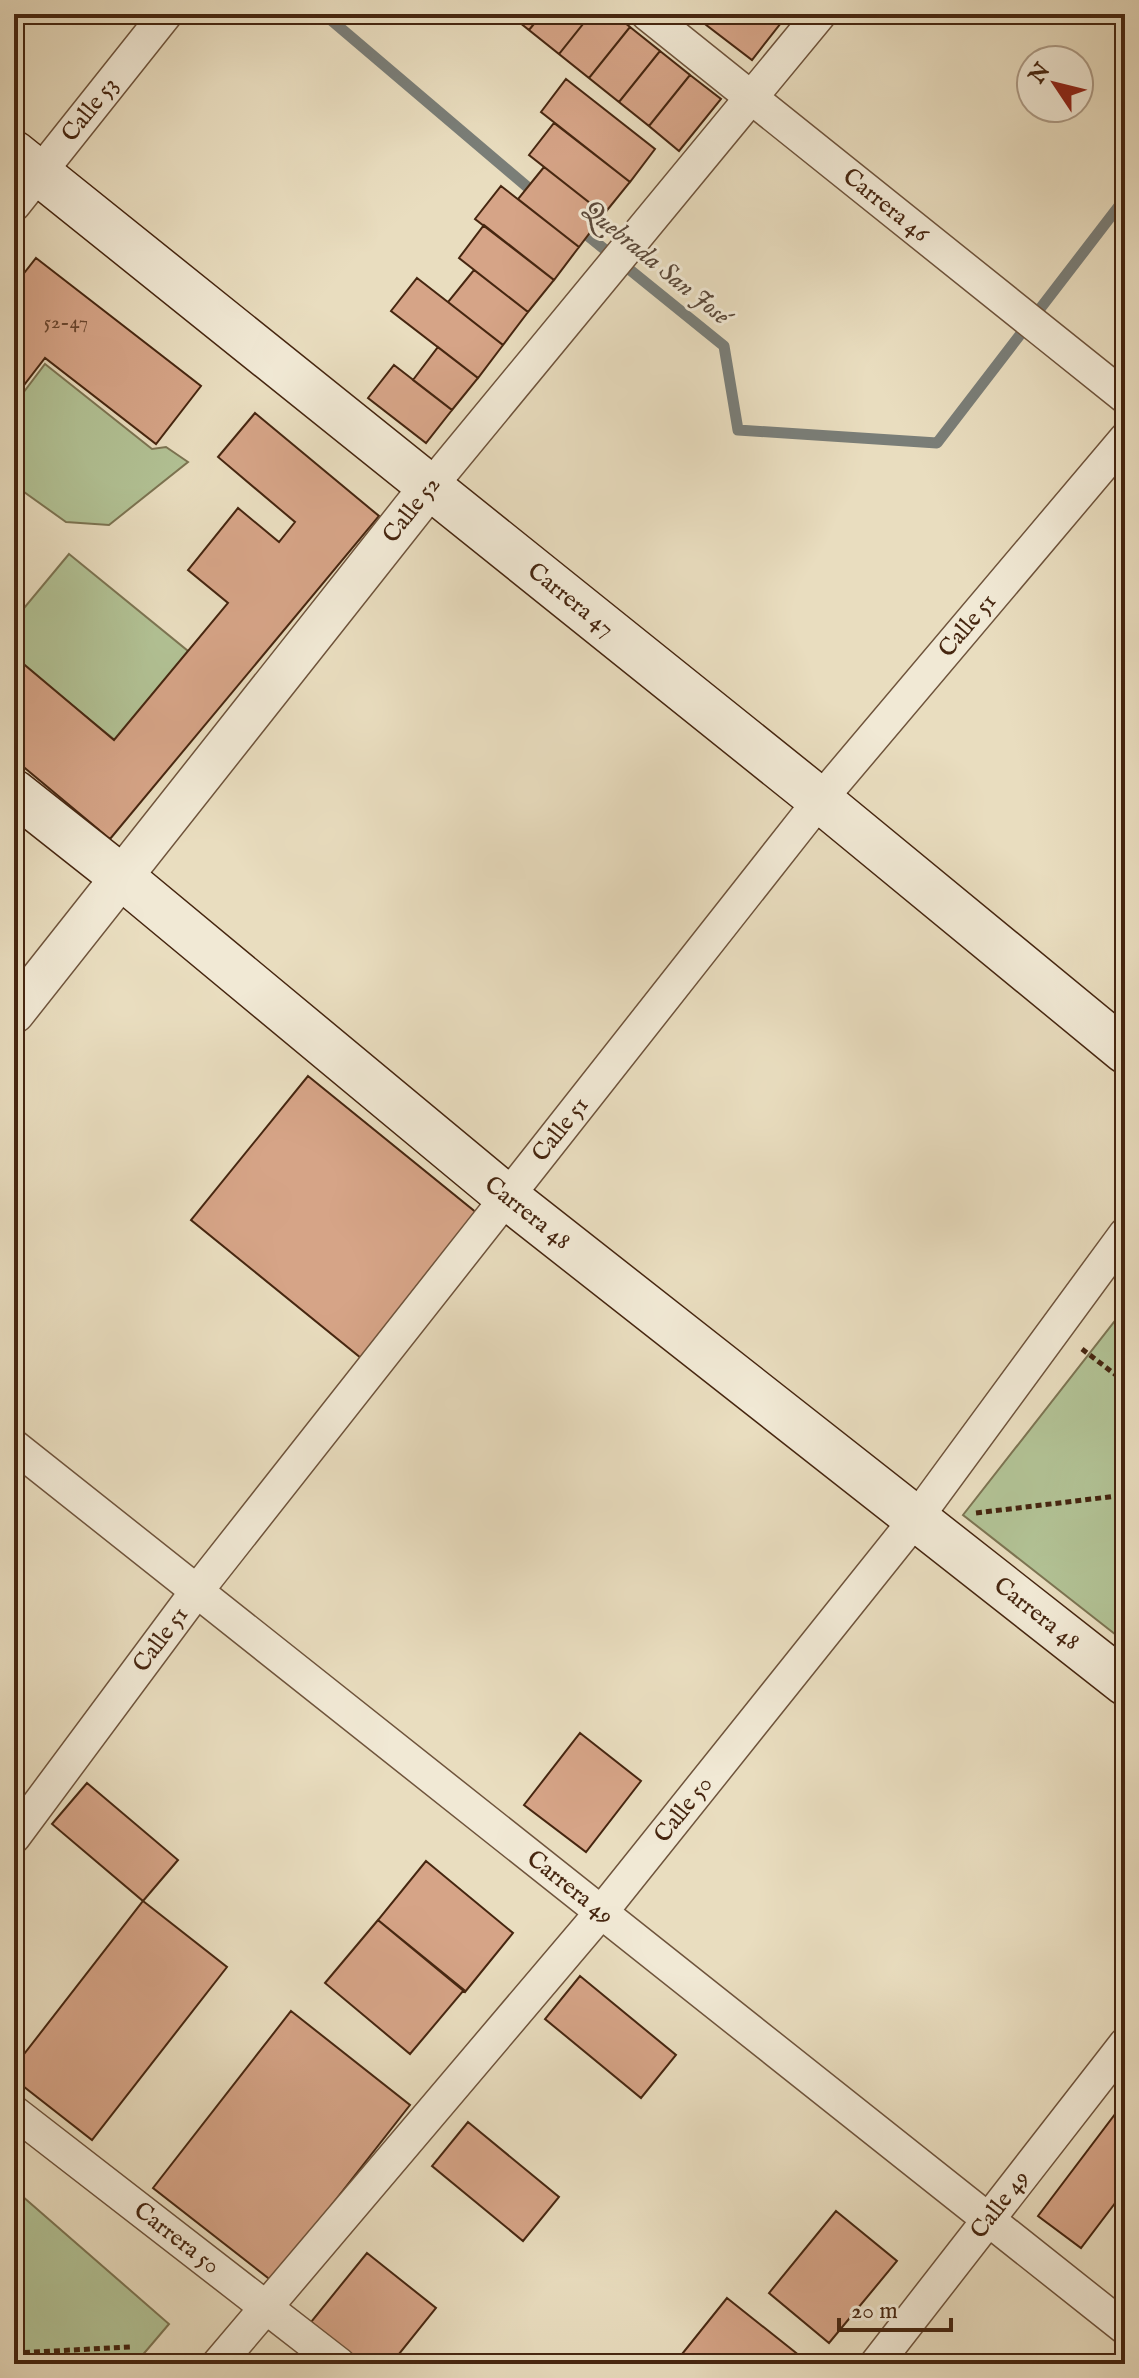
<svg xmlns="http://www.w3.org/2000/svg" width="1139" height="2378" font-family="'IM FELL English',serif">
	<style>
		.green { fill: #b2c295; stroke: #7c7452; stroke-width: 2 }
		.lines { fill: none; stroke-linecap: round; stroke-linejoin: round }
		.stream { stroke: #7a7e78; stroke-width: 11 }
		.building { fill: #d6a487; stroke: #462610; stroke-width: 2 }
		.minor-casing { stroke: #6f543c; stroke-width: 35 }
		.tertiary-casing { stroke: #6f543c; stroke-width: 43 }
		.secondary-casing { stroke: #462610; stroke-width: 47 }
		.path { stroke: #462610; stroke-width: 5; stroke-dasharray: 6 4; stroke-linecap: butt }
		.minor { stroke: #f1e9d5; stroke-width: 32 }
		.tertiary { stroke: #f1e9d5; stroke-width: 40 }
		.secondary { stroke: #f1e9d5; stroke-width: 44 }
		.labels { text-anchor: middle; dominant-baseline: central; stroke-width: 6; stroke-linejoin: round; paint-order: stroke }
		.number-label { font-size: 20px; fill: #6a462e }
		.street-label { font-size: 24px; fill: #462610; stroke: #f1e9d5 }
		.water-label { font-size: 26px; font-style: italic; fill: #5c4a3b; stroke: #f1e9d5 }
	</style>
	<rect width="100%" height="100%" fill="#e9ddbf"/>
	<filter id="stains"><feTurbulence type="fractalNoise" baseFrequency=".0025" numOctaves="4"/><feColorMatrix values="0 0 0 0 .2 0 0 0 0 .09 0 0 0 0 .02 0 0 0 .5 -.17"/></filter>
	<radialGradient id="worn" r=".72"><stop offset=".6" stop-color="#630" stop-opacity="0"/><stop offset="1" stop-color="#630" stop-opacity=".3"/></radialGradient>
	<!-- green -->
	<path class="green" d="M45,364L152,449L166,447L188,462L109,525L66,522L17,487L14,490V405Z
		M69,554L188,651L116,741L14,658V620Z
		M1125,1308V1642L963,1515Z
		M14,2189L169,2324L135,2364H14Z"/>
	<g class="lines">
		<!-- stream -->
		<path class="stream" d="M324,14L538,196
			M577,227L724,346L738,430L937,443L1122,202L1125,193"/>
	</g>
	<!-- building -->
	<path class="building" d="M509,14H542L529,30Z
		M542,14H591L559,54L529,30Z
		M591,14H614L630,27L589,78L559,54Z
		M706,14H788L752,60L701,21Z
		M630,27L660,51L619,102L589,78Z
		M660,51L690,75L649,126L619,102Z
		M690,75L721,99L679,151L649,126Z
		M566,79L655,149L630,182L541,112Z
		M554,123L630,182L604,214L529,155Z
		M544,167L604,214L579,247L518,199Z
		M501,186L579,247L554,280L475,219Z
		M484,225L554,280L528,312L459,258Z
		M36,258L201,386L156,444L45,358L14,398V286Z
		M474,270L528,312L503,345L448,302Z
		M417,278L503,345L478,378L391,311Z
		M438,347L478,378L452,410L413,380Z
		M394,365L452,410L426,443L368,398Z
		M255,413L379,516L110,839L14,759V656L114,740L228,603L188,570L238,508L279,542L295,522L218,457Z
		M308,1076L478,1214L361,1358L191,1220Z
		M580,1733L641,1781L586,1852L524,1805Z
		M87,1783L178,1860L143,1901L52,1824Z
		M426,1861L513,1933L465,1992L378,1920Z
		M143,1901L227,1967L92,2140L14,2079V2067Z
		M378,1920L464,1990L410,2054L325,1983Z
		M580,1976L676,2055L641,2098L545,2019Z
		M291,2011L410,2105L272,2281L153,2188Z
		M1125,2101V2190L1081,2248L1038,2216Z
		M468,2122L559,2197L523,2241L432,2166Z
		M836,2211L897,2261L829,2343L769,2293Z
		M367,2253L436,2308L391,2364H363L311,2322Z
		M727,2298L810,2364H674Z"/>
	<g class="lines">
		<defs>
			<g id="minor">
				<path id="s1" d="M647,14L1125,397"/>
				<path id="s2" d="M14,205L166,14"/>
				<path d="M430,487L820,14"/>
				<path id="s3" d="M14,1446L1125,2328"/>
				<path id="s4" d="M14,1837L196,1592L820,800L1125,439"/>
				<path id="s5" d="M14,2112L339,2364"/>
				<path id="s6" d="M218,2364L603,1910L915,1520L1125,1234"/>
				<path id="s7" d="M876,2364L1125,2044"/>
			</g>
			<path id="tertiary" d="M14,1013L430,487"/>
			<g id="secondary">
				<path id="s8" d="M14,153L820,800L1125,1051"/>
				<path id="s9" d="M14,792L124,879L507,1197L1125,1683"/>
			</g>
		</defs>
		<!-- minor casing -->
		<use href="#minor" class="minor-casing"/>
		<!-- tertiary casing -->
		<use href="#tertiary" class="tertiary-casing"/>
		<!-- secondary casing -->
		<use href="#secondary" class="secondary-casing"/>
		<!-- path -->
		<path class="path" d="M1082,1349L1125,1382
			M976,1513L1125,1495
			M14,2353L130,2347"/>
		<!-- minor -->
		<use href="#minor" class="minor"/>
		<!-- tertiary -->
		<use href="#tertiary" class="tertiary"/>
		<!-- secondary -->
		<use href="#secondary" class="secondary"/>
	</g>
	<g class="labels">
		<!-- number labels -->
		<g class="number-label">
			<text x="66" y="322">52-47</text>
		</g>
		<!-- street labels -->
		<g class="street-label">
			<text stroke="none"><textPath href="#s2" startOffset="122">Calle 53</textPath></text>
			<text stroke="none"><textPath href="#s1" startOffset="306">Carrera 46</textPath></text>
			<text transform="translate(412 510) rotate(-52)">Calle 52</text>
			<text stroke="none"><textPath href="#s8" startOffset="714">Carrera 47</textPath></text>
			<text stroke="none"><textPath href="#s4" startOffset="1542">Calle 51</textPath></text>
			<text stroke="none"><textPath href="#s4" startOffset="894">Calle 51</textPath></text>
			<text stroke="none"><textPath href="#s9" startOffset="664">Carrera 48</textPath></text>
			<text stroke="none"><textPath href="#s9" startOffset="1312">Carrera 48</textPath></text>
			<text stroke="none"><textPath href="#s4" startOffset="246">Calle 51</textPath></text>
			<text stroke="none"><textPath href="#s6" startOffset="724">Calle 50</textPath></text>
			<text stroke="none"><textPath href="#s3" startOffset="710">Carrera 49</textPath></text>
			<text stroke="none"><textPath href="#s7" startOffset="202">Calle 49</textPath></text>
			<text stroke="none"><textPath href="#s5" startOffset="206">Carrera 50</textPath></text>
		</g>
		<!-- water labels -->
		<g class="water-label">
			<text transform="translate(656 263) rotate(39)">Quebrada San José</text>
		</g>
	</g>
	<!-- margin -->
	<rect width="1139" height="2378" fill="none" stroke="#e9ddbf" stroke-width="48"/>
	<rect x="16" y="16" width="1107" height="2346" fill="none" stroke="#462610" stroke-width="4"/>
	<rect x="24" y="24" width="1091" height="2330" fill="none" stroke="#462610" stroke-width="2"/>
	<!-- north arrow -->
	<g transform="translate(1055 84) rotate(305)"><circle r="38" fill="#f1e9d5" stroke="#ad9b86" stroke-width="2"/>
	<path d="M0-6L14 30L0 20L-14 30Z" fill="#8f2418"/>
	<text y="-12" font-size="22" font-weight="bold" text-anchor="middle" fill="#462610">N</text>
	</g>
	<!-- scale -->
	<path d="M839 2318v12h112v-12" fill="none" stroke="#462610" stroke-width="4"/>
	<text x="851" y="2318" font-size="24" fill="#462610" stroke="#f1e9d5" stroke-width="6" paint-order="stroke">20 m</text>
	<rect width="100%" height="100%" filter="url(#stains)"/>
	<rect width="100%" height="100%" fill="url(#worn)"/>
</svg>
